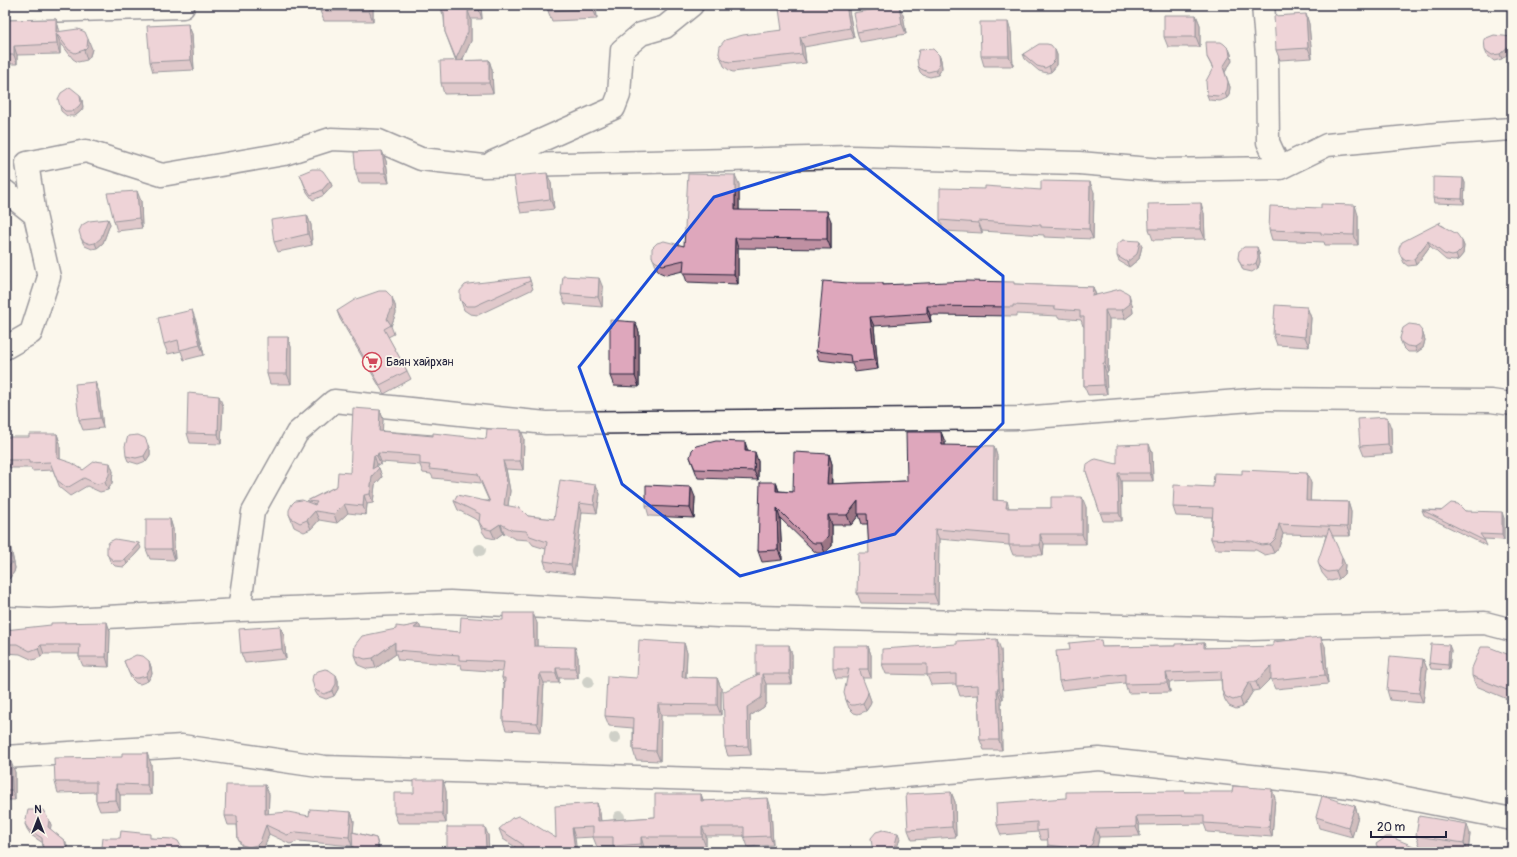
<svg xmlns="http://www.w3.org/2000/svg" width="1517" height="857" font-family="Pangolin,sans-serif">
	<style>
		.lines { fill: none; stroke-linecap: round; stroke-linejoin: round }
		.minor-casing { stroke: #22223b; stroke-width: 25 }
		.minor { stroke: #fbf7ec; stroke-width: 22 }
		.tree { fill: #9aa19b }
		.wall { fill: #bf90a2; stroke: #22223b }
		.shaded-wall { fill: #9b7584; stroke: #22223b }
		.building { fill: #dea7bc; stroke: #22223b }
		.marked { fill: none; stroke: #1d4ed8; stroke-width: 3; stroke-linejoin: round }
		.labels { text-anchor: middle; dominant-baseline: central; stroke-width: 3.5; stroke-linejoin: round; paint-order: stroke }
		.poi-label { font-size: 12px; fill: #22223b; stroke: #fbf7ec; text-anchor: start }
	</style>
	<rect width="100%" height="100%" fill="#fbf7ec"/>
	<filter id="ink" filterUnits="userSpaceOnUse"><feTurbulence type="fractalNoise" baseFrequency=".025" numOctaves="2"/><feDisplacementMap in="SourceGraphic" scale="8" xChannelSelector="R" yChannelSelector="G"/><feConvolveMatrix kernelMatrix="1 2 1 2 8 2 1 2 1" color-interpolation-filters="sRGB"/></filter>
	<g filter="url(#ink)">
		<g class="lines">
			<defs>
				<path id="minor" d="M1263,5L1267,55L1268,142L1280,168
					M5,12L183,7
					M493,162L614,108L619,95L622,50L641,34L665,27L692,5
					M5,191L35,215
					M5,348L31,333L49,277L35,215L27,163L86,151L162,175L284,154L331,139L379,141L421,159L484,166L852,157L1079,163L1162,170L1280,168L1327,145L1438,134L1512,129
					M239,610L253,512L297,433L334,401L546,423L1021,418L1264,399L1491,401L1512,404
					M5,618L50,620L239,610L450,602L718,616L1249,629L1485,623L1512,630
					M5,757L182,746L325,767L823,783L1099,759L1350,787L1512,819"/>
			</defs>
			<!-- minor casing -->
			<use href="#minor" class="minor-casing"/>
			<!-- minor -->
			<use href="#minor" class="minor"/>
		</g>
		<!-- trees -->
		<g class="tree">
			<circle cx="480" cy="550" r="6"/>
			<circle cx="588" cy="682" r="6"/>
			<circle cx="615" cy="738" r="6"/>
			<circle cx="619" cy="817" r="6"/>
		</g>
		<!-- wall -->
		<path class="wall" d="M373,5V21H324L320,11Z
			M481,5L482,19H471V41L462,61L489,60L492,70L493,93L444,94L441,83L456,61L445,32L444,17L442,12Z
			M548,5H596L597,19L552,21L548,11Z
			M809,5H848L854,38L804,47L806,63L733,72L730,71L724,66L719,53L782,30L809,6Z
			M1051,5H1062L1053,7Z
			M1306,14L1309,24L1312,58L1280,60L1276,50Z
			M903,15L906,34L860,42L857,32Z
			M1196,15L1200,25V47H1168L1164,37Z
			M56,19L59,29V31L92,49L90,56L87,60L78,62L73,59L60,42V54L17,55V64H5V20Z
			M188,24L192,34L194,70L153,72L150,62Z
			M1011,32L1013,66H984L981,56Z
			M1494,35L1502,59L1494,61L1487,55L1485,50Z
			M1229,49L1231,54L1232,61L1225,72L1230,87L1229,95L1227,98L1220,101L1209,100L1207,95L1213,69L1207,57Z
			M1055,50L1057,55V65L1051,72L1047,73L1039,71L1025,59L1023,54Z
			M939,55L941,60L942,68L938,75L930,77L923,75L920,72L918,66Z
			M82,100L83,108L81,111L75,116H67L61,111L60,106Z
			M382,151L386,161L389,183H359L356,173Z
			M300,174L330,181L332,186L324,195L313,200L307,192Z
			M1463,178L1465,183L1464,204L1434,203L1433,198Z
			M551,183L554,209L521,213L518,203Z
			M739,184V210L831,221V249L738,248V284L687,282L683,271L666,275L659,272L657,269L652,256L684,246Z
			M1041,190L1094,192L1093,239L1044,237V235L982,231V233L944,231L940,220Z
			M141,201L142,228L117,231L114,221Z
			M1204,213L1205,239L1153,240L1149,229Z
			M307,215L311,225L312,245L278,252L274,242Z
			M1358,215V245H1325L1324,242L1272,240L1269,230Z
			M108,219L110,224L103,243L97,248L92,249L85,246L83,243L81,238Z
			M1442,225L1462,241L1464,246L1463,254L1458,260L1454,261L1446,260L1430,246L1416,265L1408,266L1404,263L1399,252Z
			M1142,246L1139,259L1129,267L1119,261L1117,256Z
			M1259,252L1260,262L1258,268L1252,272L1243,270L1238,258Z
			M529,277L533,289L478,315L470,314L464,310L460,298Z
			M848,283L884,285L1015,284L1093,287L1096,295L1132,304L1133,313L1125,319H1109L1108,372H1106L1107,394L1088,395L1084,386V326H1083L1081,320L1059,318L1058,316L1017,314V316L930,315L931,322L874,326L878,369L855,372L852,364L819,360L816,351Z
			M603,288L602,307L565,304L561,294Z
			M395,305L396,313L391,326L394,334L388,337L407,371L411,379L384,394L340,319L337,311Z
			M1307,307L1311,318L1309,347L1277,345L1273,334Z
			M196,321L204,355L184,360L181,351L168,354L164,344Z
			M635,322L639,332V387L614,386L610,376Z
			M1422,331L1425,340L1423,348L1417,352H1408L1403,347L1400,338Z
			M288,337L291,347V384H270L267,374Z
			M95,382L99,392L103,428L83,430L79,420Z
			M223,406L221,444L190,443L187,433Z
			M380,410L383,419L382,431L486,439L524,438L523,470L506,469L510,491L508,506L528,516L554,519L596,485L600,494L597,513L582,512L574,574L547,570L544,561L546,549L533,545L529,540L515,539L504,533V535L503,533L495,539L486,537L482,531L479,522V521L458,510L454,501H489L481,483L433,478L431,474L423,473L420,465L381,462V465L377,464V467L379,468L382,477L375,485L373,503L367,504L366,515L348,513L337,523L319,520L311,529L304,532L294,527L289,514L308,502L307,501L337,486L350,473Z
			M1391,428L1392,454L1364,456L1360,446Z
			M941,432L945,442V446H994L997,456V500L1009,508H1051L1086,507V544H1044L1043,555H1013L1009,545L939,539L938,604L861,603L857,593L869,553L868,524H862L859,515L851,525H832V546L825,553H817L814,551L780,518L782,560L762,562L758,551L776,482L779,491L793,492L829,454L832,464V484L907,481Z
			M57,434L60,443V459L83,470L113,471L112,483L108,490L100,492L87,486L70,496L60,488L53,470L32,471L31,468H10L7,460L29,437Z
			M150,450V455L146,461L138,464L128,461L126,456Z
			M748,451L758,461V480L698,478L690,457Z
			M1152,452L1153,481H1121L1122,521H1103L1086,471L1117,464Z
			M1311,483L1310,501L1348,502L1351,512L1350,536H1332L1345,565L1344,574L1339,579L1331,581L1327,579L1322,573L1319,565L1326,535L1283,534L1279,547L1274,553L1265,555L1256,550L1215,549L1211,539L1212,517L1176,516L1173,507L1213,487Z
			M695,497L694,518L649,516L646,506Z
			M1422,510L1465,511L1504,518V540L1484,539L1487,546L1424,515Z
			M170,519L173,529L175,560L150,559L146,549Z
			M5,520L15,568L14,572L9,579L5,580Z
			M141,548L127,564L124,567L115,566L110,561L107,553Z
			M537,623V646L578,657V678H559V683H544L541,732L506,730L503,721L504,684L502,678L503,672L462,669L461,665L398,660L396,654L376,668L368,669L358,665L354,655L396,629L419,624L421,629L460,632Z
			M280,626L284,636L286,659L245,663L241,653Z
			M5,630L110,631L109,667L83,666L79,657V654H44L41,657L33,660L20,654L5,653Z
			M684,643L687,653L686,678H717L721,688V715H661L660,761L636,760L633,750V728L609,726L605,716L637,678Z
			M1204,643L1206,648L1325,646L1328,684L1275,689L1271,680V678L1259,690L1253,691L1243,707L1236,709L1229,706L1225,700L1222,691L1221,680L1169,682L1170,692L1128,693L1125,683L1062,690L1059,681L1070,650L1103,647L1175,646Z
			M868,646L871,655V678H862L871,701L870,705L866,711L858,714L854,713L849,708L846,700L848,678H836L833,669Z
			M1001,650L1003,699H1001L1002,750H984L980,740L978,695L960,696L956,684L931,685L927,675L886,674L882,664Z
			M1451,650L1449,670L1431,669L1429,663Z
			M792,654V684H766V703L764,707L750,716L751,755L728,756L725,747L757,676L756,674Z
			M1512,656V701L1476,686L1472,676Z
			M1423,659L1427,669L1423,703L1390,700L1387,690Z
			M124,661H149L151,667L152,674L148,681L140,684L136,683L131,678Z
			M338,680V689L334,696L326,699L318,696L316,693L314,688Z
			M5,762L15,772V800H5Z
			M151,764V795H120V810L100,811L96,801V792L58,793L55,782Z
			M265,785L269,794L268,814L309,816L351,812L354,821L353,832L376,838L378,845L352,846L299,841L290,844L269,834L263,851L262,852H244L242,847L238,839L237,825H228L225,816Z
			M446,791V823H398L394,813L414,793Z
			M1185,791V792L1275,798L1272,837L1207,832L1204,824L1139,825L1140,836L1099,837L1096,852H1050L1048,845V840H1041L1038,832L1001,835L997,825Z
			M951,792L955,802L956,837L912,840L908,830Z
			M701,794L703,801L771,808L773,845L748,847L744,836H706V847H644L645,852H616L614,847H597L593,837L575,838L523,852L503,839L499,829L556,838L597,803L600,813L601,821L655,817Z
			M1355,806L1358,816L1352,837L1319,828L1316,817Z
			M49,820L51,825L50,829L65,841L67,846L68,852H44L43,849V843L31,835L27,829L25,824Z
			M1470,834L1468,852H1459L1420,846L1416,836Z
			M488,835L489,852H448L447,849Z
			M152,838L183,852H104L102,847Z"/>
		<!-- shaded-wall -->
		<path class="shaded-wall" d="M370,5H373V21L369,11Z
			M478,5H481L482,19L479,10Z
			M593,5H596L597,19L593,9Z
			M846,5H848L854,38L850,28Z
			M899,5L903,15L906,34L902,24Z
			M468,11L471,19V41L459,67L456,59Z
			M1306,14L1309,24L1312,58L1308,48Z
			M1196,15L1200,25V47L1196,37Z
			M56,19L59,29V37L56,32Z
			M1008,22L1011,32L1013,66L1009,56Z
			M188,24L192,34L194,70L191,60Z
			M56,33L60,42V54L57,44Z
			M800,37L804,47L806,63L802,54Z
			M88,39L92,49L90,56L87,60L84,50Z
			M1512,43V50L1502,59L1500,54Z
			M14,46L17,55V64L14,55Z
			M1229,49L1231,54L1232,61L1225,72L1223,67Z
			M1055,50L1057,55V65L1051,72L1049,66Z
			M939,55L941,60L942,68L938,75L936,70Z
			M489,60L492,70L493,93L489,83Z
			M1228,82L1230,87L1229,95L1227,98L1225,93Z
			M80,95L82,100L83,108L81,111L75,116L73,111Z
			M382,151L386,161L389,183L385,173Z
			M547,173L551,183L554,209L550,199Z
			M735,175L739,184V220L735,210Z
			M1463,178L1465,183L1464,204L1462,199Z
			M330,181L332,186L324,195L322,190Z
			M1090,182L1094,192L1093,239L1089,229Z
			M137,191L141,201L142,228L139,218Z
			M1201,203L1204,213L1205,239L1201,229Z
			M1355,205L1358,215V245L1354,235Z
			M827,211L831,221V249L827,239Z
			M307,215L311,225L312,245L308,234Z
			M108,219L110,224L103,243L97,248L95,243Z
			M978,221L982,231V233L978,223Z
			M735,238L738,248V284L734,274Z
			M1140,241L1142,246L1139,259L1129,267L1127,262Z
			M1428,241L1430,246L1416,265L1414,259Z
			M1462,241L1464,246L1463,254L1458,260L1456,255Z
			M1257,247L1259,252L1260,262L1258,268L1256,263Z
			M5,274L8,283L7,291L5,292Z
			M599,278L603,288L602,307L598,297Z
			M1093,287L1096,296H1092Z
			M1129,294L1132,304L1133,313L1125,319L1122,310Z
			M392,297L395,305L396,313L391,326L387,319Z
			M927,306L930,315L931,322L927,313Z
			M1307,307L1311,318L1309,347L1305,337Z
			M192,310L196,321L204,355L200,345Z
			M1105,310L1109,319L1108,372L1105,363Z
			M870,317L874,326L878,369L875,360Z
			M635,322L639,332V387L635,376Z
			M1422,331L1425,340L1423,348L1417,352L1415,347Z
			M288,337L291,347V384L287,374Z
			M1103,363L1106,372L1107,394L1104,385Z
			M95,382L99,392L103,428L100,418Z
			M219,396L223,406L221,444L218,434Z
			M380,410L383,419L382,440L379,431Z
			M1387,417L1391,428L1392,454L1388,444Z
			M521,430L524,438L523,470L520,461Z
			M941,432L945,442V456L942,445Z
			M57,434L60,443V466L57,458Z
			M745,442L748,451H745Z
			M1149,444L1152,452L1153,481L1150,473Z
			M148,445L150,450V455L146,461L144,456Z
			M994,446L997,456V510L993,500Z
			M755,452L758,461V480L754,471Z
			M378,453L381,462V465L377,456Z
			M829,454L832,464L831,494L827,484Z
			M374,455L377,464L376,471L379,468L382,477L375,485L373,503L370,494Z
			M503,461L506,469L510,491L507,513L504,505Z
			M110,463L113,471L112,483L108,490L105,482Z
			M1118,473L1121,481L1122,521L1119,513Z
			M1307,473L1311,483L1310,511L1306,501Z
			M776,482L779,492L776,491Z
			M596,485L600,494L597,513L594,505Z
			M691,487L695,497L694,518L690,508Z
			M364,495L367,504L366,515L363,506Z
			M1082,497L1086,507V544L1082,534Z
			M858,501L859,515L851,525L847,515Z
			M1007,501L1010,511L1006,508Z
			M1348,502L1351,512L1350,536L1347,527Z
			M579,503L582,512L574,574L571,565Z
			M344,504L348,513L337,523L334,514Z
			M777,508L780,518L782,560L778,550Z
			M315,511L319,520L311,529L307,520Z
			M1502,512L1504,518V540L1502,535Z
			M828,515L832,525V546L825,553L821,543Z
			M170,519L173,529L175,560L171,549Z
			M5,520L15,568L14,572L9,579L6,571Z
			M500,524L503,533L495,539L491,530Z
			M501,524L504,533V535L501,526Z
			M1279,524L1283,534L1279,547L1274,553L1270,544Z
			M935,529L939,539L938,604L934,594Z
			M1040,534L1044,544L1043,555L1040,545Z
			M139,543L141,548L127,564L125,559Z
			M1342,557L1345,565L1344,574L1339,579L1336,571Z
			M533,613L537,623V656L534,646Z
			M107,622L110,631L109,667L106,657Z
			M419,624L423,634L414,628Z
			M280,626L284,636L286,659L282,649Z
			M1321,637L1325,646L1328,684L1325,675Z
			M997,639L1001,650L1003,699L999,689Z
			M395,642V650L396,654L376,668L373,658Z
			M684,643L687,653L685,688L682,677Z
			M41,645L44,654L41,657L38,648Z
			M789,645L792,654V684L789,674Z
			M1449,645L1451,650L1449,670L1448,665Z
			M868,646L871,655V678L868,669Z
			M575,647L578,657V678L575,668Z
			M1423,659L1427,669L1423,703L1419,693Z
			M149,661L151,667L152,674L148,681L146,676Z
			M1271,666L1275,674L1259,690L1256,682Z
			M556,668L559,678V683L556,673Z
			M540,673L544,683L541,732L537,723Z
			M1166,673L1169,682L1170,692L1167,683Z
			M762,674L766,684V703L764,707L750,716L751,755L748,746L747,707Z
			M336,675L338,680V689L334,696L332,691Z
			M717,678L721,688V715L717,705Z
			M1249,682L1253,691L1243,707L1240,698Z
			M997,689L1001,699L1002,750L999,740Z
			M868,692L871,701L870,705L866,711L863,703Z
			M658,704L661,715L660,761L656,751Z
			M147,753L151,764V795L147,785Z
			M11,762L15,772V800L12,790Z
			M443,780L446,791V823L442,813Z
			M116,784L120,795V810L116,800Z
			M265,785L269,794L268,823L265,814Z
			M1272,789L1275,798L1272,837L1269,827Z
			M951,792L955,802L956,837L952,827Z
			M701,794L704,803L701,801Z
			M768,798L771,808L773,845L770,836Z
			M597,803L600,813L601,831L598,821Z
			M1355,806L1358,816L1352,837L1348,827Z
			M351,812L354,821L352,846L349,837Z
			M1136,816L1139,825L1140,836L1136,827Z
			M49,820L51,825L50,832L48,827Z
			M1467,824L1470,834L1468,852H1467L1464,843Z
			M266,825L269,834L263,851L262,852H259L257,845Z
			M485,827L488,835L489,852H487L486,849Z
			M702,827L706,836V847L702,837Z
			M572,828L575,838L577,852L575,850Z
			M1096,828L1099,837L1096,852H1087L1086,849Z
			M898,833L900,838L896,852H889Z
			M641,837L644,847L645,852L641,844Z
			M376,838L380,852H377Z
			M65,841L67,846L68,852H64Z"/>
		<!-- building -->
		<path class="building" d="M320,5H370L369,11H320Z
			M442,5H478L479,10L468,11V32L456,59L445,32L444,12H442Z
			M548,5H593V9L548,11Z
			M809,5H846L850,28L800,37L802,54L730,62L726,61L720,57L719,53L720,46L725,40L743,35L782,30L779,9L809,6Z
			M899,5L902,24L857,32L853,13Z
			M1306,14L1308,48L1276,50L1274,16Z
			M1164,15H1196V37H1164Z
			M56,19V32L78,29L85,32L88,39L87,47L84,50L75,53L69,50L56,33L57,44L14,46V55H5V20Z
			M980,22H1008L1009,56H981Z
			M188,24L191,60L150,62L147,26Z
			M1494,35L1512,37V43L1500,54L1492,55L1485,50L1484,39Z
			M1206,42H1221L1224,44L1229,49L1230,56L1223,67L1228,82L1227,90L1225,93L1218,96L1207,95L1206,81L1213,68L1207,57Z
			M1039,44H1047L1051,45L1055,50V60L1049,66L1045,68L1037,66L1023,54Z
			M933,49L939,55L940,63L936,70L928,72L921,69L918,66L917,59L919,50Z
			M489,60V83H441L440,61Z
			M70,87L80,95L81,103L79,106L73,111H65L60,106L58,99L61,93Z
			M382,151L385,173H356L354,152Z
			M312,169H320L323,171L330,181L322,190L311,195L305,186L300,174Z
			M547,173L550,199L518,203L514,176Z
			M688,174L735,175V210L827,211V239L735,238L734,274L683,273L684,260L663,265L656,262L653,259L652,256V248L657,243L664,241L684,246Z
			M1433,177L1463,178L1462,199L1433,198Z
			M1041,181L1090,182L1089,229L1041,227V225L978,221V223L940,220V188L985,189V186L1041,190Z
			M137,191L139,218L114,221L107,193Z
			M1201,203V229H1149L1148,204Z
			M1321,204L1355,205L1354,235L1321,234V232L1269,230L1270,206L1321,208Z
			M307,215L308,234L274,242L271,220Z
			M108,219L101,238L95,243L90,244L83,241L81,238L79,231L82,225L89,221Z
			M1441,222L1439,224L1457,234L1462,241V249L1456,255L1452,256L1444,254L1428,241L1414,259L1406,261L1402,258L1399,252V248L1402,242Z
			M1123,240L1140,241L1137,254L1127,262L1117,256V244Z
			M1244,247H1257L1258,257L1256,263L1250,266L1241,265L1238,258L1239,251Z
			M5,274L7,278L5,285Z
			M563,276L599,278L598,297L561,294Z
			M529,277L530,281L475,306H466L461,301L460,298V291L465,285L468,284Z
			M823,281L848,283H883V285L967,281L1014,282V284L1093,287L1092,296L1120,289L1126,292L1129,294L1130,304L1122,310H1105V363H1103L1104,385L1084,386V317H1080V311L1055,309V307L1013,305V307L927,306V313L870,317L875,360L851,362L850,355L816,351Z
			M379,291H386L392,297L393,305L387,319L391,325L384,329L407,371L380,385L337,311L356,299Z
			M1275,305L1307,307L1305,337L1273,334Z
			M192,310L200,345L180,350L178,340L164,344L158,318Z
			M610,320L635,322V376H610Z
			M1409,324L1417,325L1422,331L1423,335L1421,343L1415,347L1407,346L1401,342L1400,338L1403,328Z
			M267,337H288L287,374H267Z
			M95,382L100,418L79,420L75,384Z
			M188,393L219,396L218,434L187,433Z
			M353,408L380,410L379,431L433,436V433L486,439L487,429L521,430L520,461H503L507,483L504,505L520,508L528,516L554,519L560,480L596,485L594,505L579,503L571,565L544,561L547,542L530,536L526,531L512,530L501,524V526L500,524L491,530L483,528L479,522L480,514L454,501L457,495L490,502L478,474L429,469L430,465L420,464V456L378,453L377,456L374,455L372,469L377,466L379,468L372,476L370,494L364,495L363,506L344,504L334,514L315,511L307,520L300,523L291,518L289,514V510L292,504L295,501L302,500L315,505L317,502L307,501L337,486L338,472L350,473Z
			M1387,417L1388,444L1360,446L1358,419Z
			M906,432H941L942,445L994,446L993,500L1007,501L1006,508H1051V497H1082V534H1040V545H1009V535L935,529L934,594L857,593L858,553H869L867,514H858V501L847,515H828V536L821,543H814L810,541L777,508L778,550L758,551L760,482H776V491L793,492L794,452L829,454L827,484L907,481Z
			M29,434H57V458L72,463L83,470L95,461L110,463L109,475L105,482L97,484L84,478L67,488L57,480L50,462L29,463V460H7V437H29Z
			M138,435L145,438L148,445V449L144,456L136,458L126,456L125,446L128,436Z
			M716,441L745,442V451L755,452L754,471L695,469L690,457L692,450L696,446Z
			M1149,444L1150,473H1118L1119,513H1100L1086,471L1087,464L1093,460L1096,459L1117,464V445Z
			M1242,470L1307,473L1306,501L1348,502L1347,527L1279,524L1276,538L1270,544L1262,545L1252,541L1211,539L1213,508L1173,507L1174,485L1213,487L1214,473L1242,474Z
			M646,485L691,487L690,508L646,506Z
			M1451,503L1458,504L1465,511L1502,512V535L1480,534L1485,541L1422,510L1441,511Z
			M146,519H170L171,549H146Z
			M5,527L12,560L11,564L5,571Z
			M1329,528L1342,557L1341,565L1336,571L1328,572L1324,570L1319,565L1318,561Z
			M115,539L139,543L125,559L122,561H114L108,556L107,553V546L109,542Z
			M503,613H533L534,646L575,647V668H556V673H540L537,723L503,721L505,678H502L504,662L459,660V655L395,650V642L373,658L365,659L354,655L355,645L362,636L396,629V626L404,627L419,624L414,628L460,632L461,617L503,620Z
			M107,622L106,657H79L80,645H41L38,648L30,651L17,644H5V630L51,625V623Z
			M280,626L282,649L241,653L239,629Z
			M1321,637L1325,675L1271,680V666L1256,682H1249L1240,698L1233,700L1226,697L1222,691L1221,671L1166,673L1167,683L1125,684V674L1059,681L1056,651L1070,650L1069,643L1101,640L1102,647L1175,646V644L1204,643V648L1273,646V642Z
			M997,639L999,689H997L999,740H980L978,685L956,686V674L927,675V664H882V649L957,644V641Z
			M639,640L684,643L682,677L717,678V705L658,704L656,751L633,750L634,718L605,716L607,676L637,678Z
			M1431,644L1449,645L1448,665L1429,663Z
			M756,645H789V674H762V694L761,698L747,707L748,746L725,747L723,692L759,674H756Z
			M833,646H868V669H859L868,692L867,696L863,703L855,705H851L846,700L844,693L849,669H833Z
			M1481,647H1489L1512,656V692L1472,676V668Z
			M136,655L143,656L149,661L150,669L146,676L138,678H134L129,673L124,661Z
			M1390,656L1423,659L1419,693L1387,690Z
			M325,669L329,670L336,675V684L332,691L324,694L317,691L314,688L312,680L313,675L318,671Z
			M122,753H147V785L116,784V800L96,801V782H55L54,758L122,757Z
			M5,762H11L12,790H5Z
			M414,780H443L442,813H394V793H414Z
			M226,785H265V814L288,812L309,816L310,809L351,812L349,837L296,832L287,835L266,825L260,842L257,845L249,847L242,845L238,839L237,816H225Z
			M1233,786L1272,789L1269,827L1204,823V815L1136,816V827L1096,828L1092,844L1086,849H1082L1048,845L1047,830L1037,831V822L997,825L996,803L1066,798V792L1185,791V792H1232Z
			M951,792L952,827L908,830L906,794Z
			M655,794H701V801L768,798L770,836L744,837V827H702V837H641V844L613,846V837H593V827L572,828L575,850L579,852H523L522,844L499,829L512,818L519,816L522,817L556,838L555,806L597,803L598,821L655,817Z
			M1322,796L1355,806L1348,827L1316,817Z
			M28,810H43L49,820L48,827L65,841L66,848L64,852H45L43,849L42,838L29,830L25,824Z
			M1419,816L1467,824L1464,843L1416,836Z
			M447,827H485L486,849H481V852H468L469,849H447Z
			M883,830L898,833L894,848L889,852H876L872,846L871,838L876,832Z
			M121,831L150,834V838L174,839L178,841L182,848L180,852H119V850L102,847L103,838H120Z
			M352,832L376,838L378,846L377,852H353Z
			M1386,837H1391L1428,852H1380L1376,844Z"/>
	</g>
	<!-- marked area -->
	<path d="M0 0H1517V857H0ZM850,155L1003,276V423L895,534L740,576L622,484L579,367L714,197Z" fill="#fbf7ec" fill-opacity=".55" fill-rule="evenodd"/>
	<path class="marked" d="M850,155L1003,276V423L895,534L740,576L622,484L579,367L714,197Z"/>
	<!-- icons -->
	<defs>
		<symbol id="supermarket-ring" viewBox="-11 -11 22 22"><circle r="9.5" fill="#fbf7ec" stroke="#d1495b" stroke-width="1.5"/><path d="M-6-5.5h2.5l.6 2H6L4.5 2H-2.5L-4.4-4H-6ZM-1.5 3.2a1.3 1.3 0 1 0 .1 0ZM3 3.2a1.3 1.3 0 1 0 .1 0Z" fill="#d1495b"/></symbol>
	</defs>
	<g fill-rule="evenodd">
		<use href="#supermarket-ring" x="361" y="351" width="22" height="22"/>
	</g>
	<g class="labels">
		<!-- poi labels -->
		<g class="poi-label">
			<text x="386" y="362">Баян хайрхан</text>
		</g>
	</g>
	<!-- margin -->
	<rect width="1517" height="857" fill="none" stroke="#fbf7ec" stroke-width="20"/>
	<rect x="10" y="10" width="1497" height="837" fill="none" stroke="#22223b" stroke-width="1.5" filter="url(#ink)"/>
	<!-- north arrow -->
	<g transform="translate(38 819)" stroke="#fbf7ec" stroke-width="3" paint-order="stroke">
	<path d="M0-3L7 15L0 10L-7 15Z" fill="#22223b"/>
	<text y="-6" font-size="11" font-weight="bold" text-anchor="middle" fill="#22223b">N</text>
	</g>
	<!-- scale -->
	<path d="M1371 831v6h75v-6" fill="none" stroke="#22223b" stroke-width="2"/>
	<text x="1377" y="831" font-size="12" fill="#22223b" stroke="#fbf7ec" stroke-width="3" paint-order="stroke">20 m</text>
</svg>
